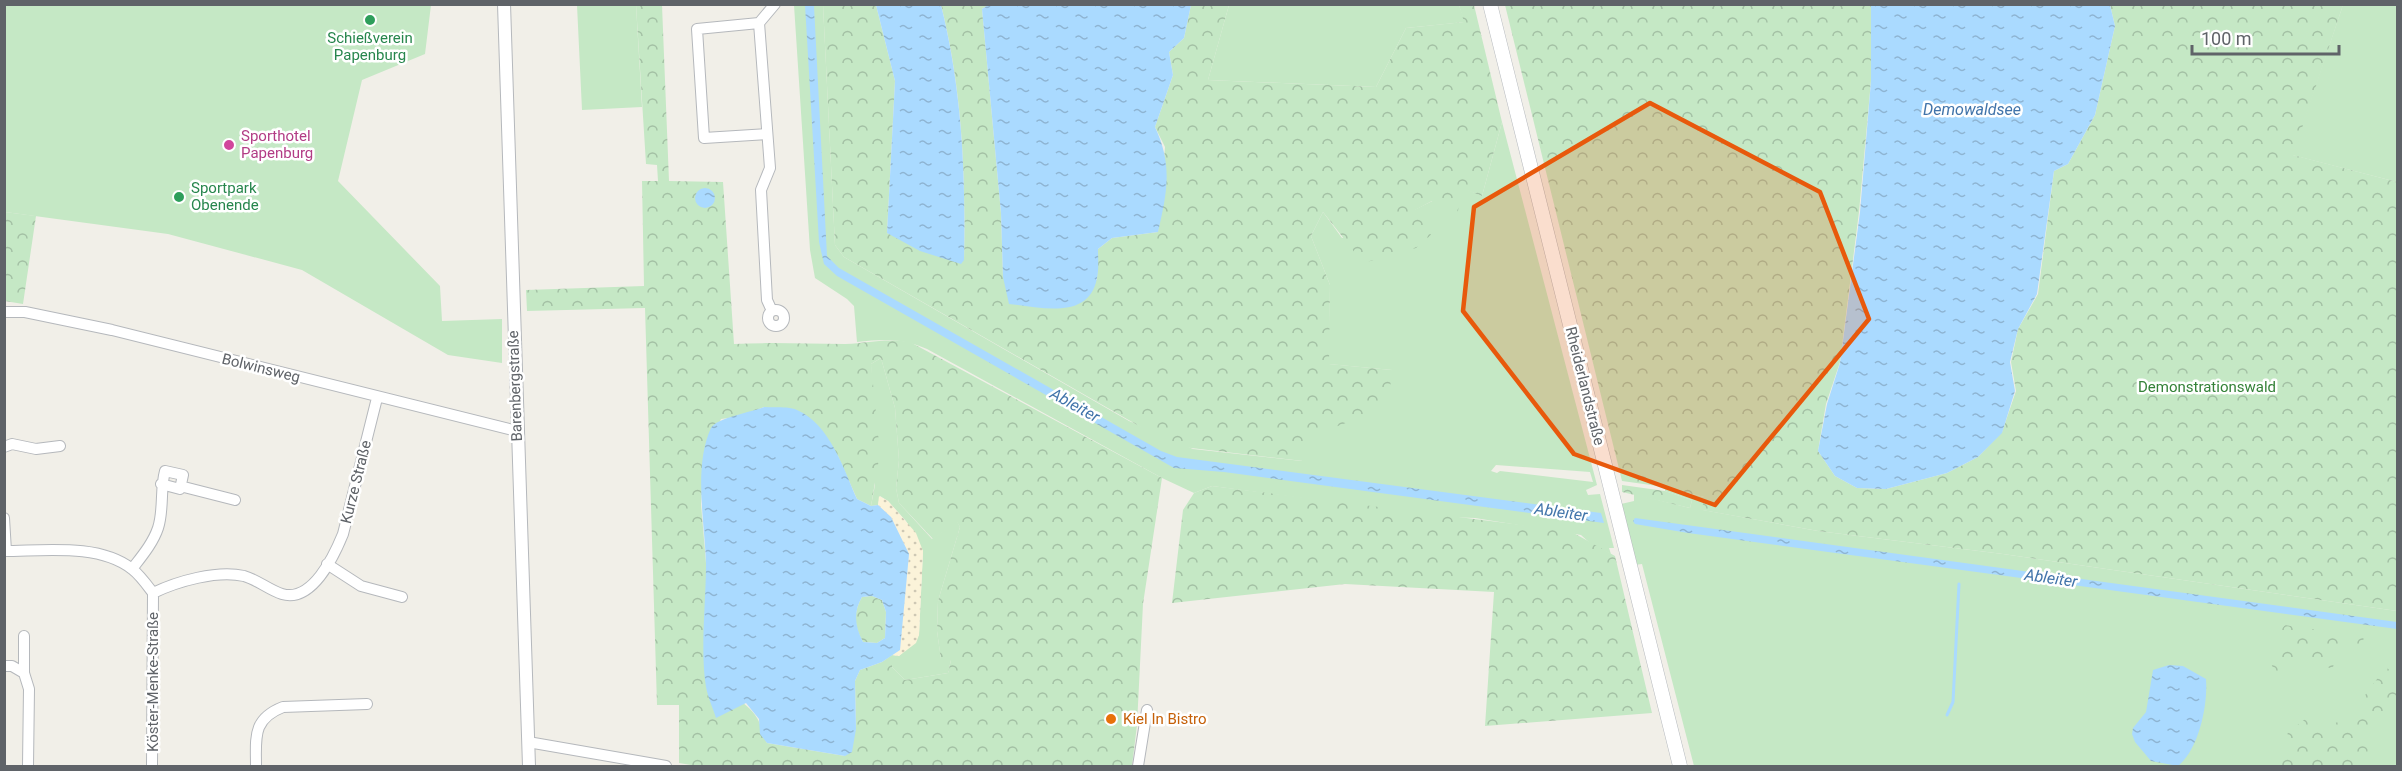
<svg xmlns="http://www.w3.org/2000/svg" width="2402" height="771" font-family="Roboto,sans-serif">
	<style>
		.grass { fill: #c5e8c5; fill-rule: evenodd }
		.forest { fill: url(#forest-crowns); fill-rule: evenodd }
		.sand { fill: url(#sand-dots) }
		.water { fill: url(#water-ripples); fill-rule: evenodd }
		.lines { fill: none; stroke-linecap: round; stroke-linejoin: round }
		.stream { stroke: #aadaff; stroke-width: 3 }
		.minor-casing { stroke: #b5b8bc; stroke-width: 12 }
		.tertiary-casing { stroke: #b5b8bc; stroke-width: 14 }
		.secondary-casing { stroke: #b6babf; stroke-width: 15 }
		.minor { stroke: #fff; stroke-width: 10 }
		.tertiary { stroke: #fff; stroke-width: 12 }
		.secondary { stroke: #fff; stroke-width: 14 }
		.marked { fill: #e8590c; fill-opacity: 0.2; stroke: #e8590c; stroke-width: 4.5; stroke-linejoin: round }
		.leisure-dot { fill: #2e9e5b; stroke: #fff; stroke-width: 2 }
		.hotel-dot { fill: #d1479c; stroke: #fff; stroke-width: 2 }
		.food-dot { fill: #e8710a; stroke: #fff; stroke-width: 2 }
		.labels { text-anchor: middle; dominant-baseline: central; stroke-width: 5; stroke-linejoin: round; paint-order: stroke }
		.leisure-label { font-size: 15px; fill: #27864d; stroke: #fff }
		.hotel-label { font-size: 15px; fill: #b23c85; stroke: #fff; text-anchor: start }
		.street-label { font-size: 15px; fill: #5f6368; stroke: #fff }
		.park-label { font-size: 15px; fill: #348238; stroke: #fff }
		.food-label { font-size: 15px; fill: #c56008; stroke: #fff; text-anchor: start }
		.water-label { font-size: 16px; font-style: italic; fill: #4174aa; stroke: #fff }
	</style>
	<defs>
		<pattern id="forest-crowns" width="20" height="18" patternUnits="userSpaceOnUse" patternTransform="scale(1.5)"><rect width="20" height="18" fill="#c5e8c5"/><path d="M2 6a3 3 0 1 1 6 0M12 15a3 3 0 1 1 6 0" fill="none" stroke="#a3c0a4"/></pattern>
		<pattern id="sand-dots" width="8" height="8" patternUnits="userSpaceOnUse" patternTransform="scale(1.5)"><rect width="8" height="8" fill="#fbf3d9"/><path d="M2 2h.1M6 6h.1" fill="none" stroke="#cec8b4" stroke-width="1.8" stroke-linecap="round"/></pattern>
		<pattern id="water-ripples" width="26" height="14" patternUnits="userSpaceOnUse" patternTransform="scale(1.5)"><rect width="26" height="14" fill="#aadaff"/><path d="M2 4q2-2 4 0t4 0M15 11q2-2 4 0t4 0" fill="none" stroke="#8eb4d2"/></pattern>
	</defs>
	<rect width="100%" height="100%" fill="#f1efe8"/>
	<!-- grass -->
	<path class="grass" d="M5,5H431L425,54L362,80L338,181L440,286L442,321L502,319V363L448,355L302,270L168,234L5,212Z
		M577,5H636L642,107L582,110Z
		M794,5H823L835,245L844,257L1129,421L1193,449L1302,461L1306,431L1392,370L1328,364L1330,285L1311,236L1323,212L1342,238L1414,210L1461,187L1482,196L1502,122L1597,485L1586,490L1588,495L1600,494L1614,548H1609L1611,554L1592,545L1581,535L1475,518L1446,517L1212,486L1194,493L1162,478L927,349C902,338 883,339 857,342L854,306L847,299L815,278L810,250ZM1496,465L1590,472L1593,482L1500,471L1497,473L1491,471Z
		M1229,5H1459L1465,22L1406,28L1376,87L1208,80Z
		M2343,5H2397V182L2292,155Z
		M881,358L895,408L899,460L896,488L899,503L932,539L957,521L960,527L938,601L937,631L941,659L951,660L948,673L905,680L892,667V655L899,656L919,635L923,551L906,521L888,501L880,496L878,505L871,506L875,485L871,364Z
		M1665,487L1704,497L1703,510L1818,531L2003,554L2397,611V766H1694L1642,564L1634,565L1621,504L1634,501V494L1690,508L1692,500L1665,491Z"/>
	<!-- forest -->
	<path class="forest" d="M636,5H662L669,181L723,182L734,344C771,342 808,344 845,344C870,343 883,338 910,342L1162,478L1143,604L1137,725L1132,766H697L679,763V705H657L645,308L527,311L526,290L644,286L642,181H658L657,165L646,164ZM881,358L895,408L899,460L896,488L899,503L933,539L957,522L960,527L938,601L937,631L941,660H951L948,673L905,680L892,667V655L882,662L860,670L855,681L856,729L845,756L767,743C761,734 762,726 757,718C746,699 725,694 706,687V563L701,504L704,455L721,419L742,416L764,407L838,456L857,499L871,506L880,453L871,364Z
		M823,5H876L895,81L887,233L964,260C966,174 962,88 941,5H988L982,9L1001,213L1003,277L1097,280L1098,249L1112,238L1158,232L1165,147L1155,127L1173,75L1169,52L1184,38L1191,5H1229L1208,80L1376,87L1406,28L1464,22L1459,5H1474L1502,122L1482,196L1461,188L1458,211L1447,219L1432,201L1415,210L1431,235L1416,248L1363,263L1323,212L1311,236L1330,285L1329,364L1392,370L1388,407L1322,432L1307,431L1303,461L1174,446L844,257L835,245Z
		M1505,5H1871V81L1859,212L1840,362L1826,404L1818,451L1835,476L1857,488L1886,489L1947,473L1978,457L2002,432L2016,391L2011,362L2018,329L2038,294L2054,171L2068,164L2095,115L2115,26L2110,5H2343L2293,155L2397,182V611L2003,554L1818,531L1702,510L1704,497L1665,487L1622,481Z
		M5,212L36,216L23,304L5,301Z
		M1622,485L1665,491L1692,500L1690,508L1622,492Z
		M1212,486L1570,531L1615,556L1652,713L1485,726L1494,592L1345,584L1172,603L1183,510L1194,493Z
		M872,596L882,600L886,612L885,638L877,643L863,642C854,627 853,612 862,597Z
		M2285,625L2364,637L2360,654L2342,648L2332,669L2316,662L2298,663L2290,673L2279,678L2267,657L2283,647L2280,631Z
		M2386,667L2397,677V699L2373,722L2365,766H2280L2288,732L2308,717L2320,729L2348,718Z"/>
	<!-- sand -->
	<path class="sand" d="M879,496L888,501L916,533L923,551L919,635L916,643L899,656L892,655L900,650L909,554L891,517L878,505Z"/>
	<!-- water -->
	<path class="water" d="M805,5L814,6L827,256L839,268L1161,451L1177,457L1601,513L1604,523L1224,472L1174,468L837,276L824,264L819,242Z
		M876,5H941C962,89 966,174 964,260L961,264L920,251L887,233L895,81Z
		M988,5H1191L1184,38L1169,52L1173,75L1155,127C1173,165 1167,193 1158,232L1112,238L1098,249C1098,258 1099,269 1097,278C1089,321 1040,307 1009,304L1003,277L1001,213L982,9Z
		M1871,5H2110L2115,26L2095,115L2068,164L2054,171L2037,294L2018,329L2010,362L2015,391L2002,433L1978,457L1947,473L1886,489L1857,488L1835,476L1818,451L1827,404L1840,363L1860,212L1871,81Z
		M695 198a10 10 0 1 1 20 0a10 10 0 1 1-20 0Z
		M764,407C774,408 788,406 797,410C830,424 844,470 857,499L871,506L878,505L891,517L909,554L900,650L882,662L860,670L855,681L856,729L852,752L845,756L767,743L760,734L759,719L746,703L716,718C713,708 708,698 706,687C700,651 706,602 706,564C705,523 693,467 711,428C716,418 752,412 764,407ZM872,596L882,600L886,612L885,638L877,643L863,642C855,627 853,612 862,597Z
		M1635,518L2397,622V629L1688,533L1635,524L1633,521Z
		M2169,665L2183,666L2206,679C2208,705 2199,749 2178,766L2151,761L2135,742L2132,734L2133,728L2146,712L2153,670Z"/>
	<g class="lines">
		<!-- stream -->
		<path class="stream" d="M1947,715L1953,702L1959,584"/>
		<defs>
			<path id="minor" d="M759,23L697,29L704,138L767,134
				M768 318a8 8 0 1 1 16 0a8 8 0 1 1-16 0Z
				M772,311L767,300L761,190L770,168L759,23L775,4
				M4,312H25L112,330L517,431
				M4,447L12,444L36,449L60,446
				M180,486L235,500
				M4,518L6,551
				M4,551C43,551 99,543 132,569C140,575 147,585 153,593L152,766
				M327,564L361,586L402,597
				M132,569C142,556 153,543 158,528C164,510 160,489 165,471L183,475L180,489L161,484
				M153,593C178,581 217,570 244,576C258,580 269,590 282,594C312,603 334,556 343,534L377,398
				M24,636V673
				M4,666H12L24,673L29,689L28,766
				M528,742L666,766
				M256,766C256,738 252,719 283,707L367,704
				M1138,766L1147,710"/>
			<path id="tertiary" d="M504,4L529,766"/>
			<path id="secondary" d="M1490,4L1680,766"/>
		</defs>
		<!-- minor casing -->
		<use href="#minor" class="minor-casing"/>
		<!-- tertiary casing -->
		<use href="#tertiary" class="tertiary-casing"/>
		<!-- secondary casing -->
		<use href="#secondary" class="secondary-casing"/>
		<!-- minor -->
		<use href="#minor" class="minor"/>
		<!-- tertiary -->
		<use href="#tertiary" class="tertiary"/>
		<!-- secondary -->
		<use href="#secondary" class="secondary"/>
	</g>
	<!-- marked area -->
	<path class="marked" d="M1650,103L1820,192L1869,319L1715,505L1574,454L1463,311L1474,207Z"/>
	<!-- markers -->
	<g class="leisure-dot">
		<circle cx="370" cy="20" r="6"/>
		<circle cx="179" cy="197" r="6"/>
	</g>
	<circle class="hotel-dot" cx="229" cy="145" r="6"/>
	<circle class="food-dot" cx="1111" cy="719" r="6"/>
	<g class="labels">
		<!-- leisure labels -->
		<g class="leisure-label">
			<text x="370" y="38">Schießverein<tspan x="370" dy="17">Papenburg</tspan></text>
			<text x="191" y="188" text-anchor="start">Sportpark<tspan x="191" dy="17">Obenende</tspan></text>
		</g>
		<!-- hotel labels -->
		<g class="hotel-label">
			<text x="241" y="136">Sporthotel<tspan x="241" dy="17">Papenburg</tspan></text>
		</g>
		<!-- street labels -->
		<g class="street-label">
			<text transform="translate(261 368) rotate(14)">Bolwinsweg</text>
			<text transform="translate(515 386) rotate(-92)">Barenbergstraße</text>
			<text transform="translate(1585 386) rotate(76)">Rheiderlandstraße</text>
			<text transform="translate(356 482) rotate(-76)">Kurze Straße</text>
			<text transform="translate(153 682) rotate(-90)">Köster-Menke-Straße</text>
		</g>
		<!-- park labels -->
		<g class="park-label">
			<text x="2207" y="387">Demonstrationswald</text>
		</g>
		<!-- food labels -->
		<g class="food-label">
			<text x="1123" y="719">Kiel In Bistro</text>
		</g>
		<!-- water labels -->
		<g class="water-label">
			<text x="1972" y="109">Demowaldsee</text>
			<text transform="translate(1075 405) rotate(29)">Ableiter</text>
			<text transform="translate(1561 512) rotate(8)">Ableiter</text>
			<text transform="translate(2051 578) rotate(8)">Ableiter</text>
		</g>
	</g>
	<!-- border -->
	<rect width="2402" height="771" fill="none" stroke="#5f6368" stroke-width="12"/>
	<!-- scale -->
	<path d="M2192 45v9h147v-9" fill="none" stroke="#5f6368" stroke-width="3"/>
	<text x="2201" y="45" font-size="18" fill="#5f6368" stroke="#ffffff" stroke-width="4.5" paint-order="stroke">100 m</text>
</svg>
